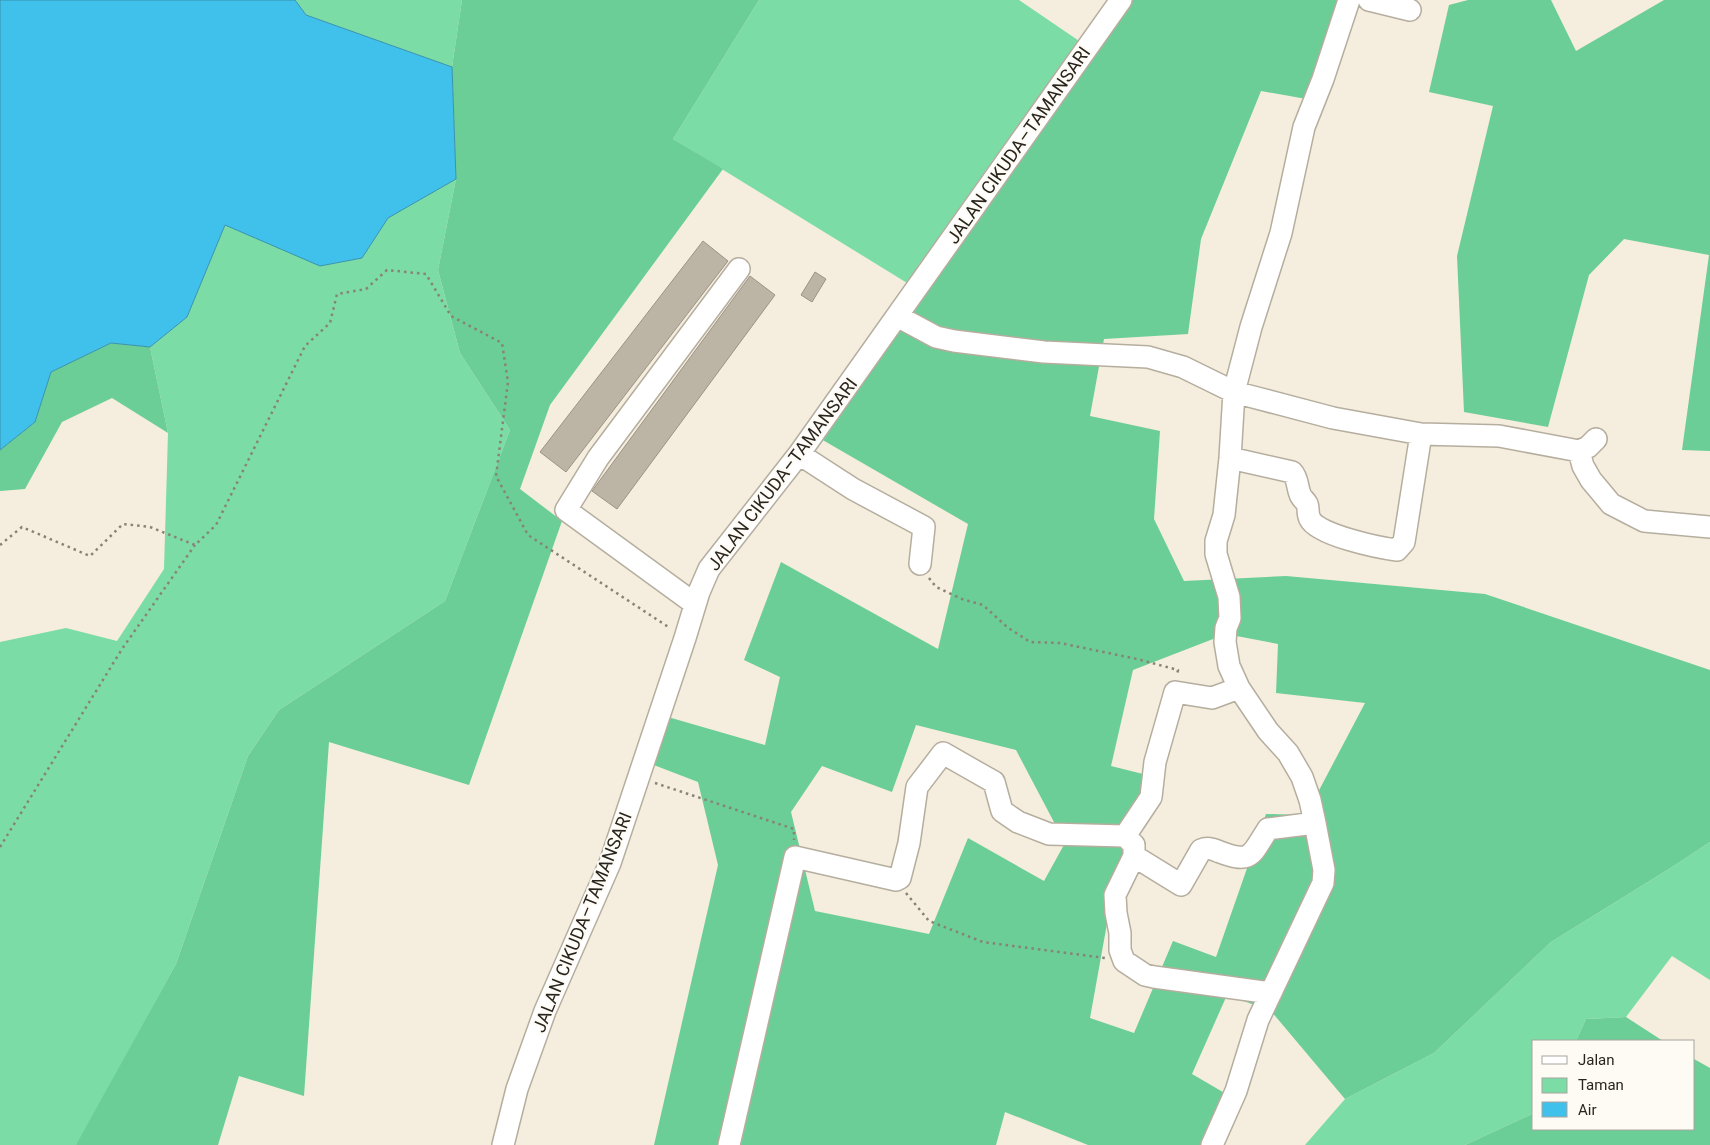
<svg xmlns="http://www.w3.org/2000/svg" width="1710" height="1145" font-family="Roboto,sans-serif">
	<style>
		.green { fill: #7bdda5 }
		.forest { fill: #6bce96; fill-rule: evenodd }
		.water { fill: #40c1eb; stroke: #3992ae }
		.building { fill: #bcb4a5; stroke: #9b9385 }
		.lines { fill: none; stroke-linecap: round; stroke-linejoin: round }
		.minor-casing { stroke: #b5ae9f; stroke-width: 24 }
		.path { stroke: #888378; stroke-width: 2.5; stroke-dasharray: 2.5 4; stroke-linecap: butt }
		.minor { stroke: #fff; stroke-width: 21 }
		.labels { text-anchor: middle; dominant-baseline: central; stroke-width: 4; stroke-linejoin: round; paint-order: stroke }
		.street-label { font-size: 18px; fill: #28251f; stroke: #fefbf5 }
	</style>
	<rect width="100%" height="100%" fill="#f5eddd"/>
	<!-- green -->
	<path class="green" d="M295,0H462L452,67L306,15Z
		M759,0H1019L1085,45L912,286L673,139Z
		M456,179L438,270L460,353L510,430L445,601L279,710L248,756L176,964L78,1143L76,1145H0V642L66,628L117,641L164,569L168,433L150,347L187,317L225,225L321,266L362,258L388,218Z
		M1710,842V980L1672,956L1626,1017L1586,1019L1576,1041H1534V1113L1465,1145H1305L1345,1099L1434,1053L1551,942L1672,867Z"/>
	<!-- forest -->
	<path class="forest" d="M462,0H759L673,139L723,169L550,405L520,489L562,521L469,785L329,742L304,1096L239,1076L218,1145H76L176,964L248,756L279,710L445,601L510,430L460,353L438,270L456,179L452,67Z
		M1118,0H1345L1312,100L1261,91L1201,239L1188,334L1104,339L1090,416L1160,431L1154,519L1184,581L1286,576L1485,594L1710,670V842L1672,867L1551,942L1434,1053L1345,1099L1271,1011L1227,995L1192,1074L1228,1095L1209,1145H1088L1005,1112L996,1145H654L718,865L698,782L646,762L661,715L765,745L780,677L744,660L781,562L938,649L968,524L814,435ZM1226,634L1278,644L1276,693L1365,703L1306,815L1266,814L1216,957L1173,941L1134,1033L1090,1018L1117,868L1163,779L1111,766L1133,670ZM916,725L1016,750L1065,843L1044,881L968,838L929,934L815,911L791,812L822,766L892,792Z
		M1468,0H1551L1576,51L1664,0H1710V451L1682,450L1709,255L1624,239L1589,275L1548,427L1464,412L1457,256L1493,106L1429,92L1449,5Z
		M111,343L150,347L168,433L112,398L62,422L25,489L0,491V450L35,422L51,372Z
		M1626,1017L1663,1041H1576L1586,1019Z
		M1694,1059L1710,1068V1145H1465L1534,1113V1129H1694Z"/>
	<!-- water -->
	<path class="water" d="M0,0H295L306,15L452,67L456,179L388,218L362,258L320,266L225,225L187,317L150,347L111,343L51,372L35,422L0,450Z"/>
	<!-- building -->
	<path class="building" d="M703,241L728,261L566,472L540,452Z
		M815,272L826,279L812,302L801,295Z
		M750,276L775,295L617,509L592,491Z"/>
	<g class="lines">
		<defs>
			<path id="minor" d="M1369,0L1410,10
				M897,316L936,337L954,341L1044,352L1148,357L1183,367L1234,392L1333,418L1421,434L1499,436L1579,451L1588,447L1596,439
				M1579,451L1583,466L1591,480L1611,504L1644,521L1710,527
				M799,454L853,489L924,527L920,564
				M1230,458L1292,472C1298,478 1297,487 1300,494C1301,498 1305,500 1307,504C1309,508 1307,514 1310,519C1317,535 1380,548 1397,550L1404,542L1421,434
				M695,604L566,510L598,458L739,269
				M1125,836L1151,797L1155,762L1175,692L1212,698L1239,688
				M1134,856L1181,885L1201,850C1208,847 1212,849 1220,852C1252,864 1251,855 1268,829L1315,823
				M503,1145L517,1089L545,1011L610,863L685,638L699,592L709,569L799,454L1121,0
				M729,1145L795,857L896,880L900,878L909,843L917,787L943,753L994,782L1002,811L1018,822L1049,834L1125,836L1134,845V856L1115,895L1116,913L1120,933V950L1124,961L1145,975L1154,977L1271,993
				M1212,1145L1236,1091L1258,1020L1323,883L1324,870L1315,823L1310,800L1302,777L1288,753L1268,731L1239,688L1229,666L1225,642L1226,628L1230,618L1229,597L1216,554V541L1224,515L1230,458L1234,392L1251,327L1281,233L1304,127L1323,79L1349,0"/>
		</defs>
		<!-- minor casing -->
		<use href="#minor" class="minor-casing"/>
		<!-- path -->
		<path class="path" d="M0,545L22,527L90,556L123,524L150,527L195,545L216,525L305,346L330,323L337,294L366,289L387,270L426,274L451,316L502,343L508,382L496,476L528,535L670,628
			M929,578L936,587L962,599L983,605L1007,627L1030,642L1060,643L1137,659L1178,670L1177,675
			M655,783L794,829V840
			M0,847L122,649L195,545
			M906,893L929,921L983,942L1105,958"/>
		<!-- minor -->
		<use href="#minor" class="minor"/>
	</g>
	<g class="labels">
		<!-- street labels -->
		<g class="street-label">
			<text transform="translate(1018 145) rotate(-55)">JALAN CIKUDA–TAMANSARI</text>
			<text transform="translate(782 474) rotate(-53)">JALAN CIKUDA–TAMANSARI</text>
			<text transform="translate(582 922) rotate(-68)">JALAN CIKUDA–TAMANSARI</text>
		</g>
	</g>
	<!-- legend -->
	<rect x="1532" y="1040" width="162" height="90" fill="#fefbf5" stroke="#a8a59f"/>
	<rect x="1542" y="1056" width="25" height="8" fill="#ffffff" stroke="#a8a59f"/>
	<text x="1578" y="1065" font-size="15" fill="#28251f">Jalan</text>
	<rect x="1542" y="1078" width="25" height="15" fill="#7bdda5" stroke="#a8a59f"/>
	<text x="1578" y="1090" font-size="15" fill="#28251f">Taman</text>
	<rect x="1542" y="1102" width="25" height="15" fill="#40c1eb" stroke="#a8a59f"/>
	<text x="1578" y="1115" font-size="15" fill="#28251f">Air</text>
</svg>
